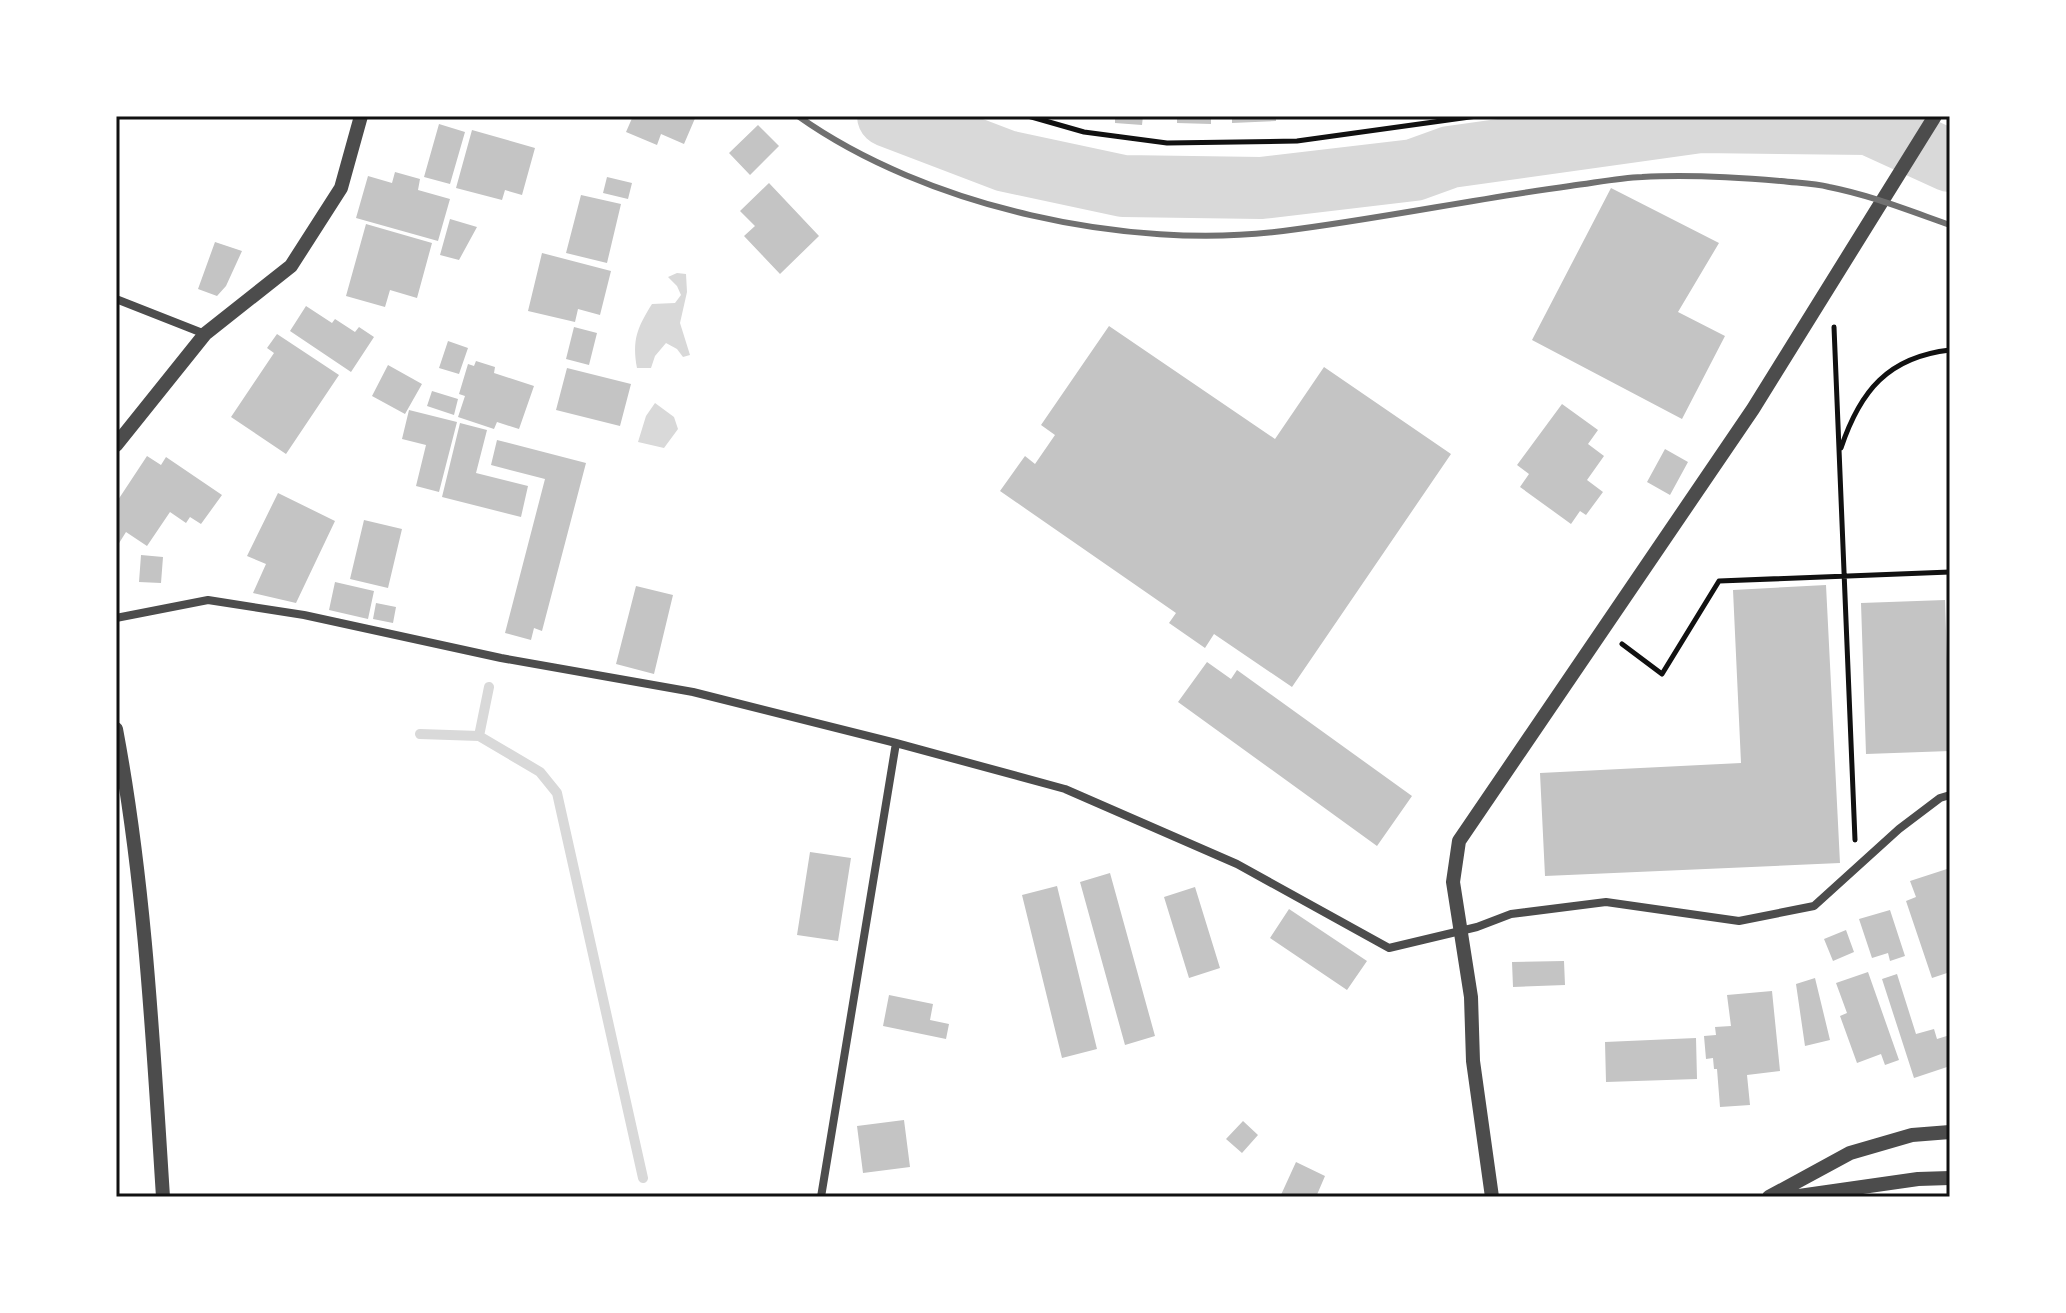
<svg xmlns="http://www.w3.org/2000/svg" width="2066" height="1313" font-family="'Fira Sans Condensed',sans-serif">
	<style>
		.water { fill: #d9d9d9 }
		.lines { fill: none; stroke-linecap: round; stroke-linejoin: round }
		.stream { stroke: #d9d9d9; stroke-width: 10 }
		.river { stroke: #d9d9d9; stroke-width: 62 }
		.building { fill: #c4c4c4 }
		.path { stroke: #111; stroke-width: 5 }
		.minor { stroke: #4c4c4c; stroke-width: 8 }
		.tertiary { stroke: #4c4c4c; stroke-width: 14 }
		.rail { stroke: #707070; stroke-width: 6 }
		.neatline { fill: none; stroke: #111; stroke-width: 3 }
	</style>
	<rect width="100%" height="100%" fill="#fff"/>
	<!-- water -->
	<path class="water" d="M677,273L686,274L687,292L680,323L690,355L683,357L677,349L666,343L655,356L651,368H637C632,340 637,328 652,304L675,303L681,295L677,286L668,277Z
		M655,403L674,417L678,429L664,448L638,442L646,416Z"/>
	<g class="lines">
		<!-- stream -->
		<path class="stream" d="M420,734L479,736L540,772L557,793L643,1178
			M479,736L489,687"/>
		<!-- river -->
		<path class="river" d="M888,116L1006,161L1123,186L1261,188L1414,170L1450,157L1700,122L1869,124L1950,161"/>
	</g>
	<!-- building -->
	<path class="building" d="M633,116H696L684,144L661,134L657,145L626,132Z
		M1115,116H1143L1142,125L1115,123Z
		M1177,116H1211V124L1177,123Z
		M1232,116H1276V121L1232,123Z
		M439,124L465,132L450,184L424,177Z
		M758,125L779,146L750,175L729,153Z
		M472,130L535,148L522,195L505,190L502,200L456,188Z
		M395,172L420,179L418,190L450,199L438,241L356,218L368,176L392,183Z
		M607,177L632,183L628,199L603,193Z
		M769,183L819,236L780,274L744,236L755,226L740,211Z
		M1611,188L1719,243L1678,312L1725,336L1682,419L1532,340Z
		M581,195L621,204L607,263L566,253Z
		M450,219L477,227L459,260L440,255Z
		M366,224L432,243L417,298L390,290L385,307L346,296Z
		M215,242L242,251L226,286L217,296L198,289Z
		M542,253L611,271L600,315L578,309L575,322L528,311Z
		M306,306L332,323L335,319L355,332L359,327L374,337L351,372L290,331Z
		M1109,326L1275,439L1324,367L1451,454L1292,687L1214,634L1205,648L1169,623L1176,613L1000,491L1025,456L1035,464L1055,435L1041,425Z
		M574,327L597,333L589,365L566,359Z
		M277,334L339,375L286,454L231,417L274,353L267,348Z
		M448,341L468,348L459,374L439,368Z
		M476,361L495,367L494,373L534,386L519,429L497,422L494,429L458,417L465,396L459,394L468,364L474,366Z
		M388,365L422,384L405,414L372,396Z
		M567,368L631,384L620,426L556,410Z
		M432,391L458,399L454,415L427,406Z
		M1562,404L1598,430L1588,444L1604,456L1587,480L1603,492L1586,515L1580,511L1571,524L1520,487L1529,474L1517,465Z
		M409,410L457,422L439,492L416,486L426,445L402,439Z
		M460,423L487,430L476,473L528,486L521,517L442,497Z
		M497,440L586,463L542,631L534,628L531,640L505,633L545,479L491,465Z
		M1665,449L1688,462L1670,495L1647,482Z
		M147,456L161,465L166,457L222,495L201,524L190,517L186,523L170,512L147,546L126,532L116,548V503Z
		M278,493L335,521L296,603L253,593L266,564L247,556Z
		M364,520L402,529L388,588L350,579Z
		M141,555L163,557L161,583L139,582Z
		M335,582L374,591L368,619L329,610Z
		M1826,585L1840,863L1545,876L1540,773L1741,763L1733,590Z
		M636,586L673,595L654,674L616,664Z
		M1945,600L1950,751L1866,754L1861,603Z
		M376,603L396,607L393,623L373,619Z
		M1207,662L1231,679L1237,670L1412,796L1377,846L1178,702Z
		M810,852L851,858L838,941L797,935Z
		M1950,868V972L1932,978L1906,901L1916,897L1910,881Z
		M1110,873L1155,1036L1125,1045L1080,882Z
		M1057,886L1097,1049L1062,1058L1022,895Z
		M1195,887L1220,968L1189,978L1164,897Z
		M1289,909L1367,961L1347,990L1270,938Z
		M1890,910L1905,956L1890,961L1888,953L1872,958L1859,919Z
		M1846,930L1854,952L1833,961L1824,939Z
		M1564,961L1565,985L1513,987L1512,962Z
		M1868,972L1899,1060L1885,1065L1881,1054L1857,1063L1840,1016L1847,1013L1836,983Z
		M1897,974L1916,1034L1934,1029L1937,1039L1950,1035V1066L1914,1078L1882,979Z
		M1815,978L1830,1040L1805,1046L1796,984Z
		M1772,991L1780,1071L1747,1075L1750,1105L1720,1107L1717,1069H1714L1713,1058L1706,1059L1704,1036L1716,1035L1715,1027L1731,1026L1727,995Z
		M889,995L933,1004L930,1020L949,1024L946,1039L883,1026Z
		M1696,1038L1697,1079L1606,1082L1605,1042Z
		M904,1120L910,1167L863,1173L857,1126Z
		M1243,1121L1258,1135L1242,1153L1226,1139Z
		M1296,1162L1325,1176L1316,1197H1280Z"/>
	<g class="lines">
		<!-- path -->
		<path class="path" d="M1028,116L1084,132L1167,143L1297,141L1477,116
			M1834,327L1855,840
			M1841,448C1860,391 1888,357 1950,350
			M1622,644L1662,674L1719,581L1950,572"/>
		<!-- minor -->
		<path class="minor" d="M116,299L205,334
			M116,618L208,600L304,615L501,658L693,692L896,743L1065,789L1237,864L1389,948L1477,927L1511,914L1606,902L1739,921L1814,906L1899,829L1940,798L1950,795
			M821,1197L896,743"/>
		<!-- tertiary -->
		<path class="tertiary" d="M116,445L205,334L291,266L341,188L361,116
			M116,729C145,883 153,1041 163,1197
			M1492,1197L1473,1061L1471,997L1453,882L1459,841L1753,409L1935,116
			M1769,1197L1850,1153L1912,1135L1950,1132
			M1792,1197L1918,1179L1950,1178"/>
		<!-- rail -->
		<path class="rail" d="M798,116C926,207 1128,251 1283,231C1379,219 1474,199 1570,186C1594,183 1618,178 1642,177C1688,174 1735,177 1781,181C1797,183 1813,183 1829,187C1870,195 1910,211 1950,225"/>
	</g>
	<!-- border -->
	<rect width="2066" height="1313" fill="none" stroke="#ffffff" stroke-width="236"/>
	<rect x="118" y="118" width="1830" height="1077" class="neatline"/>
</svg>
